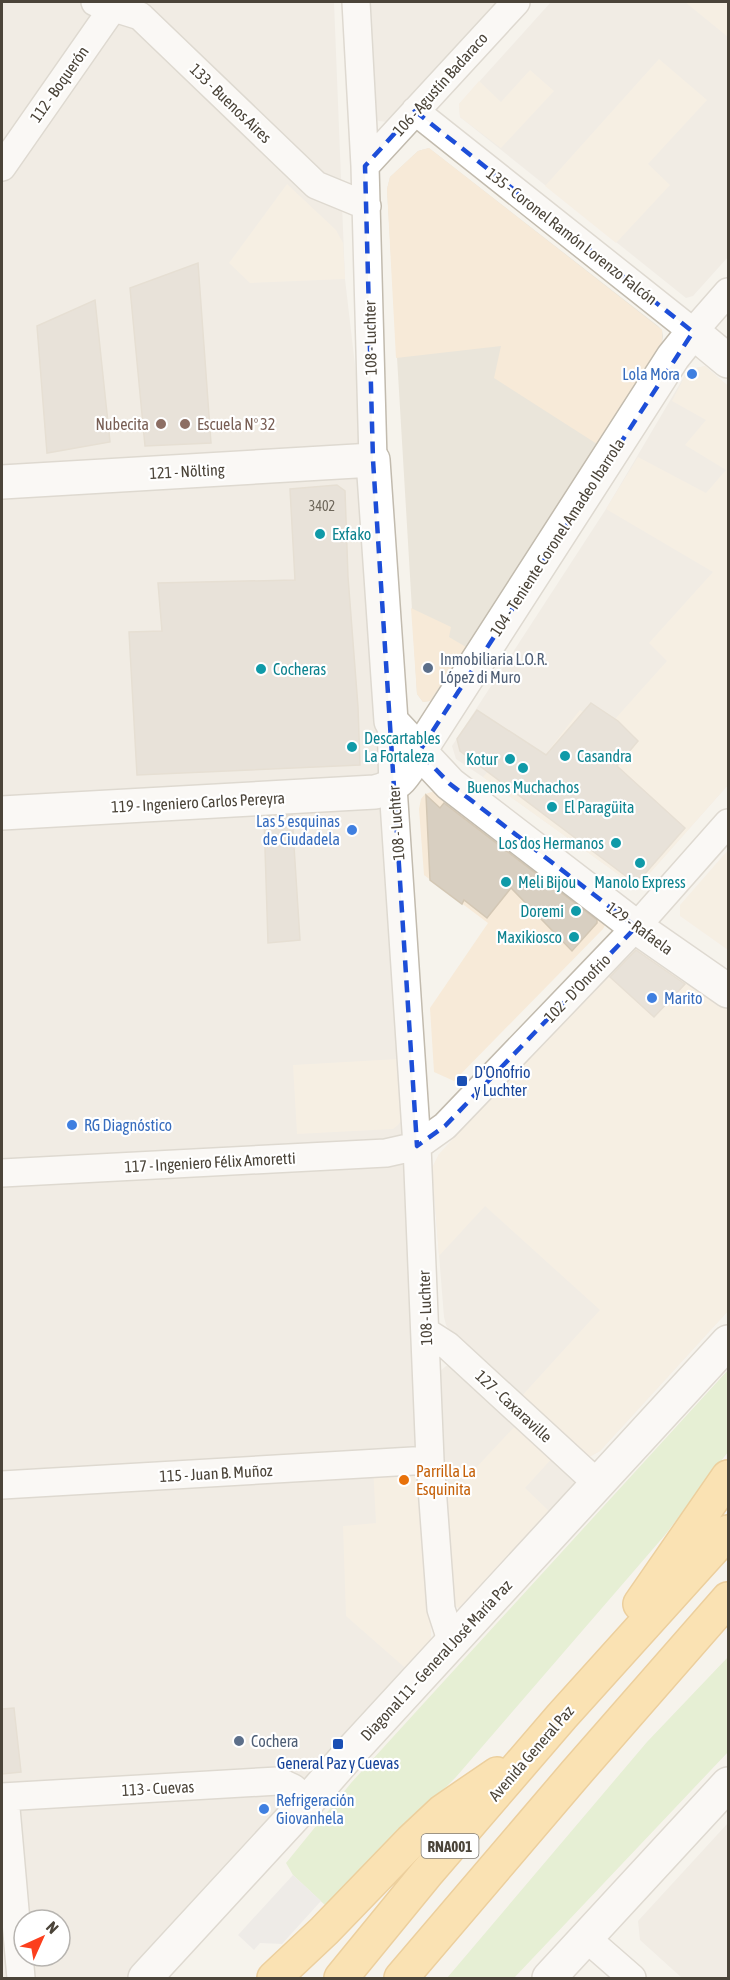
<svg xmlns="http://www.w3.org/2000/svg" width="730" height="1980" font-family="'Asap Condensed',sans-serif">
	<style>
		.residential { fill: #eae5da; fill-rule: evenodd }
		.commercial { fill: #f7ead8 }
		.green { fill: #d2eab5 }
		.parking { fill: #e5e3e0 }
		.building { fill: #d8cfc1; stroke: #d3c7b4; stroke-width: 1.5 }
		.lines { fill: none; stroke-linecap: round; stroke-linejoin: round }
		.minor-casing { stroke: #c2bbae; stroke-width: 30 }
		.tertiary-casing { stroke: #c2bbae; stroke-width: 36 }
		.motorway-casing { stroke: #e0a43c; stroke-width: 36 }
		.minor { stroke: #fff; stroke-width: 27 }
		.tertiary { stroke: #fff; stroke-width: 33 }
		.motorway { stroke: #ffcf6e; stroke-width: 33 }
		.marked { fill: none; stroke: #1d4ed8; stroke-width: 4.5; stroke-dasharray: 12 8; stroke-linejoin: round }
		.shop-dot { fill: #3f7fe0; stroke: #fff; stroke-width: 2 }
		.education-dot { fill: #8d6e63; stroke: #fff; stroke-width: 2 }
		.culture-dot { fill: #0f9aa8; stroke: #fff; stroke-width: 2 }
		.service-dot { fill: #5c6f8a; stroke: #fff; stroke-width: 2 }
		.transit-dot { fill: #1a4fb4; stroke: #fff; stroke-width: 2 }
		.food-dot { fill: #e8710a; stroke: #fff; stroke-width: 2 }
		.labels { text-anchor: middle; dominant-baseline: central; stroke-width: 4.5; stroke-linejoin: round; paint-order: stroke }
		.number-label { font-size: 14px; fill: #6e675b }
		.shield { fill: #fff; stroke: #817c74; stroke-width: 1.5 }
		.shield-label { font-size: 15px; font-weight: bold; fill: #4b4439 }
		.street-label { font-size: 16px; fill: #4b4439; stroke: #fff }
		.shop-label { font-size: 16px; fill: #366cbe; stroke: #fff; text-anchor: start }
		.education-label { font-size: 16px; fill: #785e54; stroke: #fff; text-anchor: end }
		.culture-label { font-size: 16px; fill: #0d838f; stroke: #fff; text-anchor: start }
		.service-label { font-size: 16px; fill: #4e5e75; stroke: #fff; text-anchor: start }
		.transit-label { font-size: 16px; fill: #164399; stroke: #fff; text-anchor: start }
		.food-label { font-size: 16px; fill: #c56008; stroke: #fff; text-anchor: start }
	</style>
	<rect width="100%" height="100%" fill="#f6f3ec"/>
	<!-- residential -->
	<path class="residential" d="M2,2H334L345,279L360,408L431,1636L424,1658L129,1978H2ZM24,1920H60V1956H24Z
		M363,2H499L393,117L387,122L379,121L373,117Z
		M551,2H728V257L693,296L686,298L460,117L459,104Z
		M429,148L658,326L662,330L663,336L662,343L466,647L430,701L423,702L417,694L387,189L390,177L418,151Z
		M705,366L728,386V785L641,883L629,882L483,777L456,759L452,746L606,509L688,370Z
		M439,1154L728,1311L600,1451L591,1456L585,1455L452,1335L446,1325L444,1317L432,1168Z
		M446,1366H453L577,1477L575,1483L459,1608L450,1598L438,1373Z
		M728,1823V1978H682L640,1940L638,1921Z"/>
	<!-- commercial -->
	<path class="commercial" d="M685,2H728V37Z
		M659,59L707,100L648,164L670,185L616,243L545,186Z
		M530,70L554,91L501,148L460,117L459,104L479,81L501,102Z
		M429,148L662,330V343L597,444L494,378L501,346L396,358L387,189L390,177L418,151Z
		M287,184L336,230L343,243L345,279L250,283L229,263Z
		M705,366L728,386V785L641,883L629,882L483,777L518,738L545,755L580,710L607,728L667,661L649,643L713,572L606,509L638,457L706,493L726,470L685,445L706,420L672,401L688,370Z
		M411,608L451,627L449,637L466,647L430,701L423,702L417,694Z
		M435,791L606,923L603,929L454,1081L434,1072L430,1008L488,923L424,875L419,809L421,799L425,794Z
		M728,850V950L680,916V905Z
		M633,945L728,1003V1311L600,1451L591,1456L585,1455L520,1398L600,1310L485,1206L439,1256L432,1168L439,1154L627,949Z
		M398,1059L402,1120L398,1125L393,1129L297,1134L293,1065Z
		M519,1422L555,1455L525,1488L549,1511L459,1608L454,1606L440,1506Z
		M373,1466L422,1475L431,1636L430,1647L411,1673L346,1616L343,1526L376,1523Z"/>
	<!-- green -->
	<path class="green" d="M728,1370V1452L665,1535L456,1777L327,1907L293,1875L286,1863L351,1783Z
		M728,1657V1752L514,1978H447L647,1742Z"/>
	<!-- parking -->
	<path class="parking" d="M293,1875L321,1901L282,1944L260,1943L254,1950L238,1935Z"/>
	<!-- building -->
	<path class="building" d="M198,263L211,443L145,446L130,288Z
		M95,300L110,442L47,453L37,326Z
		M337,485L345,491L348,577L358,707L360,765L137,775L129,632L162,631L158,583L295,580L290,489Z
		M591,703L618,721L638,741L617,766L685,828L642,877L631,880L460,751L457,739L477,710L546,755Z
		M426,795L440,808L444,803L597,920V923L572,951L511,888L487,918L464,900L462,904L430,880Z
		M292,815L300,940L268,943L264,817Z
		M636,950L685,984L654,1017L610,977Z
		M14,1708L21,1772L2,1774V1709Z"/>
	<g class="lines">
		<defs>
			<path id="minor" d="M95,2L140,16L316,185L367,206
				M356,2L365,166L373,460
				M415,111L693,332L728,292
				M365,166L516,2
				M2,167L117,2
				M391,721L393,787L417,1146L430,1460L441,1609L452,1643
				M2,1173L386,1153L417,1146L445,1126L636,927L728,823
				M426,1332L448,1346L598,1484
				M2,1485L430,1460
				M2,1797L278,1781L293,1788L308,1801
				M5,1797L21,1978
				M585,1937L632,1978"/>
			<path id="tertiary" d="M2,482L373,460L391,721L450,784L636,927L728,991
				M2,813L375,792C402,785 404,774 419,752L673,357L693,332L728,361
				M145,1978L308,1801L349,1754L728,1342
				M549,1978L728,1784"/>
			<path id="motorway" d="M640,1604L728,1477
				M274,1978L324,1931L411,1841L443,1811L497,1774
				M341,1978L426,1874L562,1716L728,1532
				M401,1978L575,1774L728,1599"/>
		</defs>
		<!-- minor casing -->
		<use href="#minor" class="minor-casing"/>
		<!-- tertiary casing -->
		<use href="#tertiary" class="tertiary-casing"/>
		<!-- motorway casing -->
		<use href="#motorway" class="motorway-casing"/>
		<!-- minor -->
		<use href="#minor" class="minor"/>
		<!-- tertiary -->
		<use href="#tertiary" class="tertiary"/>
		<!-- motorway -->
		<use href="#motorway" class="motorway"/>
	</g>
	<!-- marked area -->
	<path d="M0 0H730V1980H0ZM415,111L693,332L419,752L450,784L636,927L445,1126L417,1146L373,460L365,166Z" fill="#f6f3ec" fill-opacity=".55" fill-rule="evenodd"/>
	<path class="marked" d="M415,111L693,332L419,752L450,784L636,927L445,1126L417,1146L373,460L365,166Z"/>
	<!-- markers -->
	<g class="shop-dot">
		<circle cx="692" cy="374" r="6"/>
		<circle cx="352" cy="830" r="6"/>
		<circle cx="652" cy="998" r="6"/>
		<circle cx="72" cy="1125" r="6"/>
		<circle cx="264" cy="1809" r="6"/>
	</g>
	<g class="education-dot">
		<circle cx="161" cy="424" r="6"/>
		<circle cx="185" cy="424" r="6"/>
	</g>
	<g class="culture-dot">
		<circle cx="320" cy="534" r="6"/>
		<circle cx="261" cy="669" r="6"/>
		<circle cx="352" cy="747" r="6"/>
		<circle cx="565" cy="756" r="6"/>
		<circle cx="510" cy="759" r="6"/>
		<circle cx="523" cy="768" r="6"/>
		<circle cx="552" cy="807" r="6"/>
		<circle cx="616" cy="843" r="6"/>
		<circle cx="640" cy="863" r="6"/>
		<circle cx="506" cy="882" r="6"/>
		<circle cx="576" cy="911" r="6"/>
		<circle cx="574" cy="937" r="6"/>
	</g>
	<g class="service-dot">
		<circle cx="428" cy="668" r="6"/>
		<circle cx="239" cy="1741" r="6"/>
	</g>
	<g class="transit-dot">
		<rect x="456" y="1075" width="12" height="12" rx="3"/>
		<rect x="332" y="1738" width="12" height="12" rx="3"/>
	</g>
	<circle class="food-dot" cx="404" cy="1480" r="6"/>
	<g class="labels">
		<!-- number labels -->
		<g class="number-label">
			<text x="322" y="506">3402</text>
		</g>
		<!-- shield labels -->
		<rect class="shield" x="421.5" y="1834" width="57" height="24" rx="4.5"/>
		<g class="shield-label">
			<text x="450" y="1846">RNA001</text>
		</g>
		<!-- street labels -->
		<g class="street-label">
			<text transform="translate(59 84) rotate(-55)">112 - Boquerón</text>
			<text transform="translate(440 84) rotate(-48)">106 - Agustín Badaraco</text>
			<text transform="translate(231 103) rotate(44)">133 - Buenos Aires</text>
			<text transform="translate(572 236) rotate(38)">135 - Coronel Ramón Lorenzo Falcón</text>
			<text transform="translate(370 338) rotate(-91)">108 - Luchter</text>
			<text transform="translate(187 471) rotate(-3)">121 - Nölting</text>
			<text transform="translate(557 537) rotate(-57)">104 - Teniente Coronel Amadeo Ibarrola</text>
			<text transform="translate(198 802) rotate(-3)">119 - Ingeniero Carlos Pereyra</text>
			<text transform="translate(396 823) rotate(-94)">108 - Luchter</text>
			<text transform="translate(640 928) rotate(36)">129 - Rafaela</text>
			<text transform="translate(577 988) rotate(-46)">102 - D'Onofrio</text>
			<text transform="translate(210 1162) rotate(-3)">117 - Ingeniero Félix Amoretti</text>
			<text transform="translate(425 1308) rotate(-92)">108 - Luchter</text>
			<text transform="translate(514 1406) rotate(43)">127 - Caxaraville</text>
			<text transform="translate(216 1473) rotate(-3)">115 - Juan B. Muñoz</text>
			<text transform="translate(436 1660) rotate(-47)">Diagonal 11 - General José María Paz</text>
			<text transform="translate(531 1753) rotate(-49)">Avenida General Paz</text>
			<text transform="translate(158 1788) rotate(-3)">113 - Cuevas</text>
		</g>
		<!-- shop labels -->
		<g class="shop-label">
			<text x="680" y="374" text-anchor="end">Lola Mora</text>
			<text x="340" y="821" text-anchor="end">Las 5 esquinas<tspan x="340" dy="18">de Ciudadela</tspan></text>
			<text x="664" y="998">Marito</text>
			<text x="84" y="1125">RG Diagnóstico</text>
			<text x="276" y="1800">Refrigeración<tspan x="276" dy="18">Giovanhela</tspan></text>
		</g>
		<!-- education labels -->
		<g class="education-label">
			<text x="149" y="424">Nubecita</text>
			<text x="197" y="424" text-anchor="start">Escuela Nº 32</text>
		</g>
		<!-- culture labels -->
		<g class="culture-label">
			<text x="332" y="534">Exfako</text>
			<text x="273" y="669">Cocheras</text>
			<text x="364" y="738">Descartables<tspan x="364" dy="18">La Fortaleza</tspan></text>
			<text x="577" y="756">Casandra</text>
			<text x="498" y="759" text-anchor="end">Kotur</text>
			<text x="523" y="787" text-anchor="middle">Buenos Muchachos</text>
			<text x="564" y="807">El Paragüita</text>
			<text x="604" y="843" text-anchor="end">Los dos Hermanos</text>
			<text x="518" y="882">Meli Bijou</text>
			<text x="640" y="882" text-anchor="middle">Manolo Express</text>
			<text x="564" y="911" text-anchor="end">Doremi</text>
			<text x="562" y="937" text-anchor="end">Maxikiosco</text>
		</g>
		<!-- service labels -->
		<g class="service-label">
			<text x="440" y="659">Inmobiliaria L.O.R.<tspan x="440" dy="18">López di Muro</tspan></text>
			<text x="251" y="1741">Cochera</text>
		</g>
		<!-- transit labels -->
		<g class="transit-label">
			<text x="474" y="1072">D'Onofrio<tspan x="474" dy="18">y Luchter</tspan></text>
			<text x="338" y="1763" text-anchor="middle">General Paz y Cuevas</text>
		</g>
		<!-- food labels -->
		<g class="food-label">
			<text x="416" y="1471">Parrilla La<tspan x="416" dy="18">Esquinita</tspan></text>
		</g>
	</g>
	<!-- border -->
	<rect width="730" height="1980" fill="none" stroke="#4b4439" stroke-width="6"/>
	<!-- north arrow -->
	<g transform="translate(42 1938) rotate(45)"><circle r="28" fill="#ffffff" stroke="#b7b4b0" stroke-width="1.5"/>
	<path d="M0-4.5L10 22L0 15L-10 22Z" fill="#fc3f1d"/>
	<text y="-9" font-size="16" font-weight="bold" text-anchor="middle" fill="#4b4439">N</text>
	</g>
</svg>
